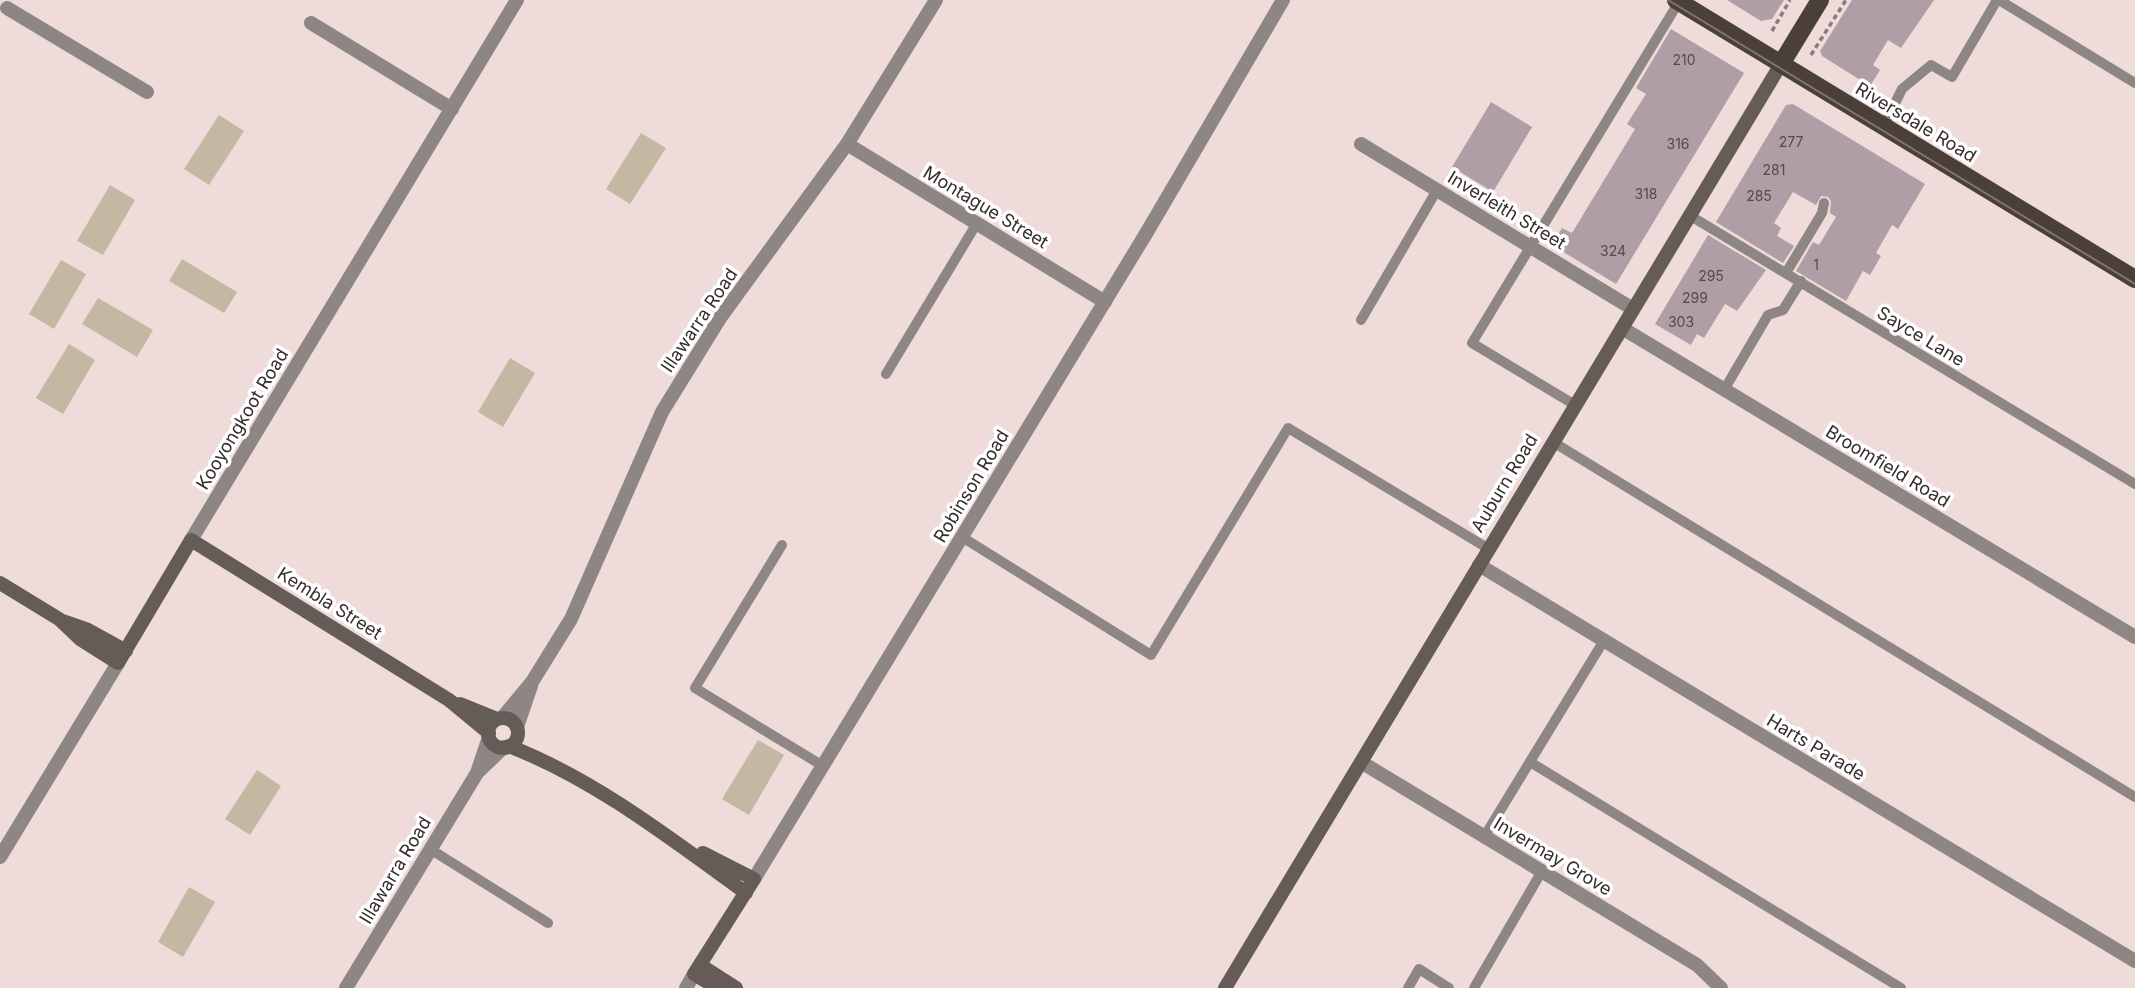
<svg xmlns="http://www.w3.org/2000/svg" width="2135" height="988" font-family="Inter,sans-serif">
	<style>
		.pitch { fill: #c3b8a1 }
		.building { fill: #af9ea5 }
		.lines { fill: none; stroke-linecap: round; stroke-linejoin: round }
		.path { stroke: #897d7c; stroke-width: 3.5; stroke-dasharray: 5 3.5; stroke-linecap: butt }
		.lane { stroke: #8d8683; stroke-width: 10 }
		.street { stroke: #8d8683; stroke-width: 14 }
		.secondary { stroke: #655c57; stroke-width: 14 }
		.primary { stroke: #4a3f39; stroke-width: 18 }
		.tram { stroke: #807474; stroke-width: 2 }
		.labels { text-anchor: middle; dominant-baseline: central; stroke-width: 7; stroke-linejoin: round; paint-order: stroke }
		.number-label { font-size: 14px; fill: #544a4c }
		.street-label { font-size: 18px; fill: #352e2e; stroke: #fff }
	</style>
	<rect width="100%" height="100%" fill="#eedbda"/>
	<!-- pitch -->
	<path class="pitch" d="M219,115L244,131L209,185L184,169Z
		M641,133L666,148L630,204L606,189Z
		M110,185L135,200L103,255L77,241Z
		M182,259L237,292L224,313L169,281Z
		M61,260L86,274L54,329L29,314Z
		M98,298L153,330L137,357L82,324Z
		M69,344L95,360L63,414L36,398Z
		M510,358L535,373L503,427L478,412Z
		M758,740L784,755L749,815L722,799Z
		M257,770L281,786L250,835L225,819Z
		M189,887L215,902L183,957L158,942Z"/>
	<!-- building -->
	<path class="building" d="M1727,0H1784L1772,19L1761,21Z
		M1852,0H1934L1901,48L1888,40L1873,65L1880,70L1870,86L1822,56L1820,51Z
		M1671,29L1744,73L1616,284L1552,245L1562,228L1572,233L1635,129L1627,124L1646,94L1636,88Z
		M1491,102L1532,127L1493,192L1452,167Z
		M1793,104L1925,184L1898,229L1892,225L1876,253L1881,256L1870,275L1863,271L1846,301L1796,271L1813,242L1819,245L1836,217L1830,213L1831,201L1828,197L1821,196L1816,205L1793,192L1774,223L1781,228L1777,236L1794,246L1783,263L1716,222L1786,105Z
		M1708,235L1766,270L1737,311L1725,304L1704,338L1697,334L1691,345L1655,324Z"/>
	<g class="lines">
		<!-- path -->
		<path class="path" d="M1772,31L1790,0
			M1811,55L1846,0"/>
		<!-- lane -->
		<path class="lane" d="M1999,0L2135,83
			M1884,126L1902,89L1931,65L1952,77L1997,0
			M1689,215L2135,484
			M1786,273L1822,213L1824,203
			M1361,320L1437,190
			M886,374L977,223
			M1724,390L1768,315L1783,310L1801,281
			M1575,405L1472,343L1680,0
			M1553,442L2135,797
			M962,537L1151,655L1288,428L1489,549
			M782,545L695,688L823,766
			M1530,762L1901,988
			M1484,837L1603,642
			M430,849L548,923
			M1408,988L1419,969L1449,988
			M1474,988L1542,871"/>
		<!-- street -->
		<path class="street" d="M7,8L147,92
			M311,23L452,109
			M847,144L1105,302
			M1361,144L1633,309
			M1622,328L2135,637
			M191,540L517,0
			M1479,565L2135,961
			M502,718L532,682L571,619L662,412L720,318L847,144L936,0
			M517,727L531,686
			M1361,762L1697,965L1721,988
			M478,772L504,747
			M0,857L118,663
			M754,879L1147,232L1283,0
			M346,988L477,773L489,737
			M686,988L694,974"/>
		<!-- secondary -->
		<path class="secondary" d="M0,583L59,619L80,639L118,663L191,540L449,700L489,733
			M63,621L86,629L126,651
			M460,704L497,719
			M488 733a15 15 0 1 1 30 0a15 15 0 1 1-30 0Z
			M509,746C596,780 671,839 746,893
			M703,853L754,879L694,974L717,988
			M700,965L736,988
			M1225,988L1781,64"/>
		<!-- primary -->
		<path class="primary" d="M1676,0L2135,279
			M1781,64L1820,0"/>
		<!-- tram -->
		<path class="tram" d="M1668,0L2135,284"/>
	</g>
	<g class="labels">
		<!-- number labels -->
		<g class="number-label">
			<text x="1684" y="59">210</text>
			<text x="1791" y="141">277</text>
			<text x="1678" y="143">316</text>
			<text x="1774" y="169">281</text>
			<text x="1646" y="193">318</text>
			<text x="1759" y="195">285</text>
			<text x="1613" y="250">324</text>
			<text x="1816" y="264">1</text>
			<text x="1711" y="275">295</text>
			<text x="1695" y="297">299</text>
			<text x="1681" y="321">303</text>
		</g>
		<!-- street labels -->
		<g class="street-label">
			<text transform="translate(1916 122) rotate(31)">Riversdale Road</text>
			<text transform="translate(986 207) rotate(31)">Montague Street</text>
			<text transform="translate(1507 210) rotate(31)">Inverleith Street</text>
			<text transform="translate(699 320) rotate(-56)">Illawarra Road</text>
			<text transform="translate(1921 336) rotate(31)">Sayce Lane</text>
			<text transform="translate(242 419) rotate(-59)">Kooyongkoot Road</text>
			<text transform="translate(1888 466) rotate(31)">Broomfield Road</text>
			<text transform="translate(1504 483) rotate(-59)">Auburn Road</text>
			<text transform="translate(971 486) rotate(-59)">Robinson Road</text>
			<text transform="translate(330 603) rotate(32)">Kembla Street</text>
			<text transform="translate(1816 747) rotate(31)">Harts Parade</text>
			<text transform="translate(1553 856) rotate(31)">Invermay Grove</text>
			<text transform="translate(395 870) rotate(-59)">Illawarra Road</text>
		</g>
	</g>
</svg>
